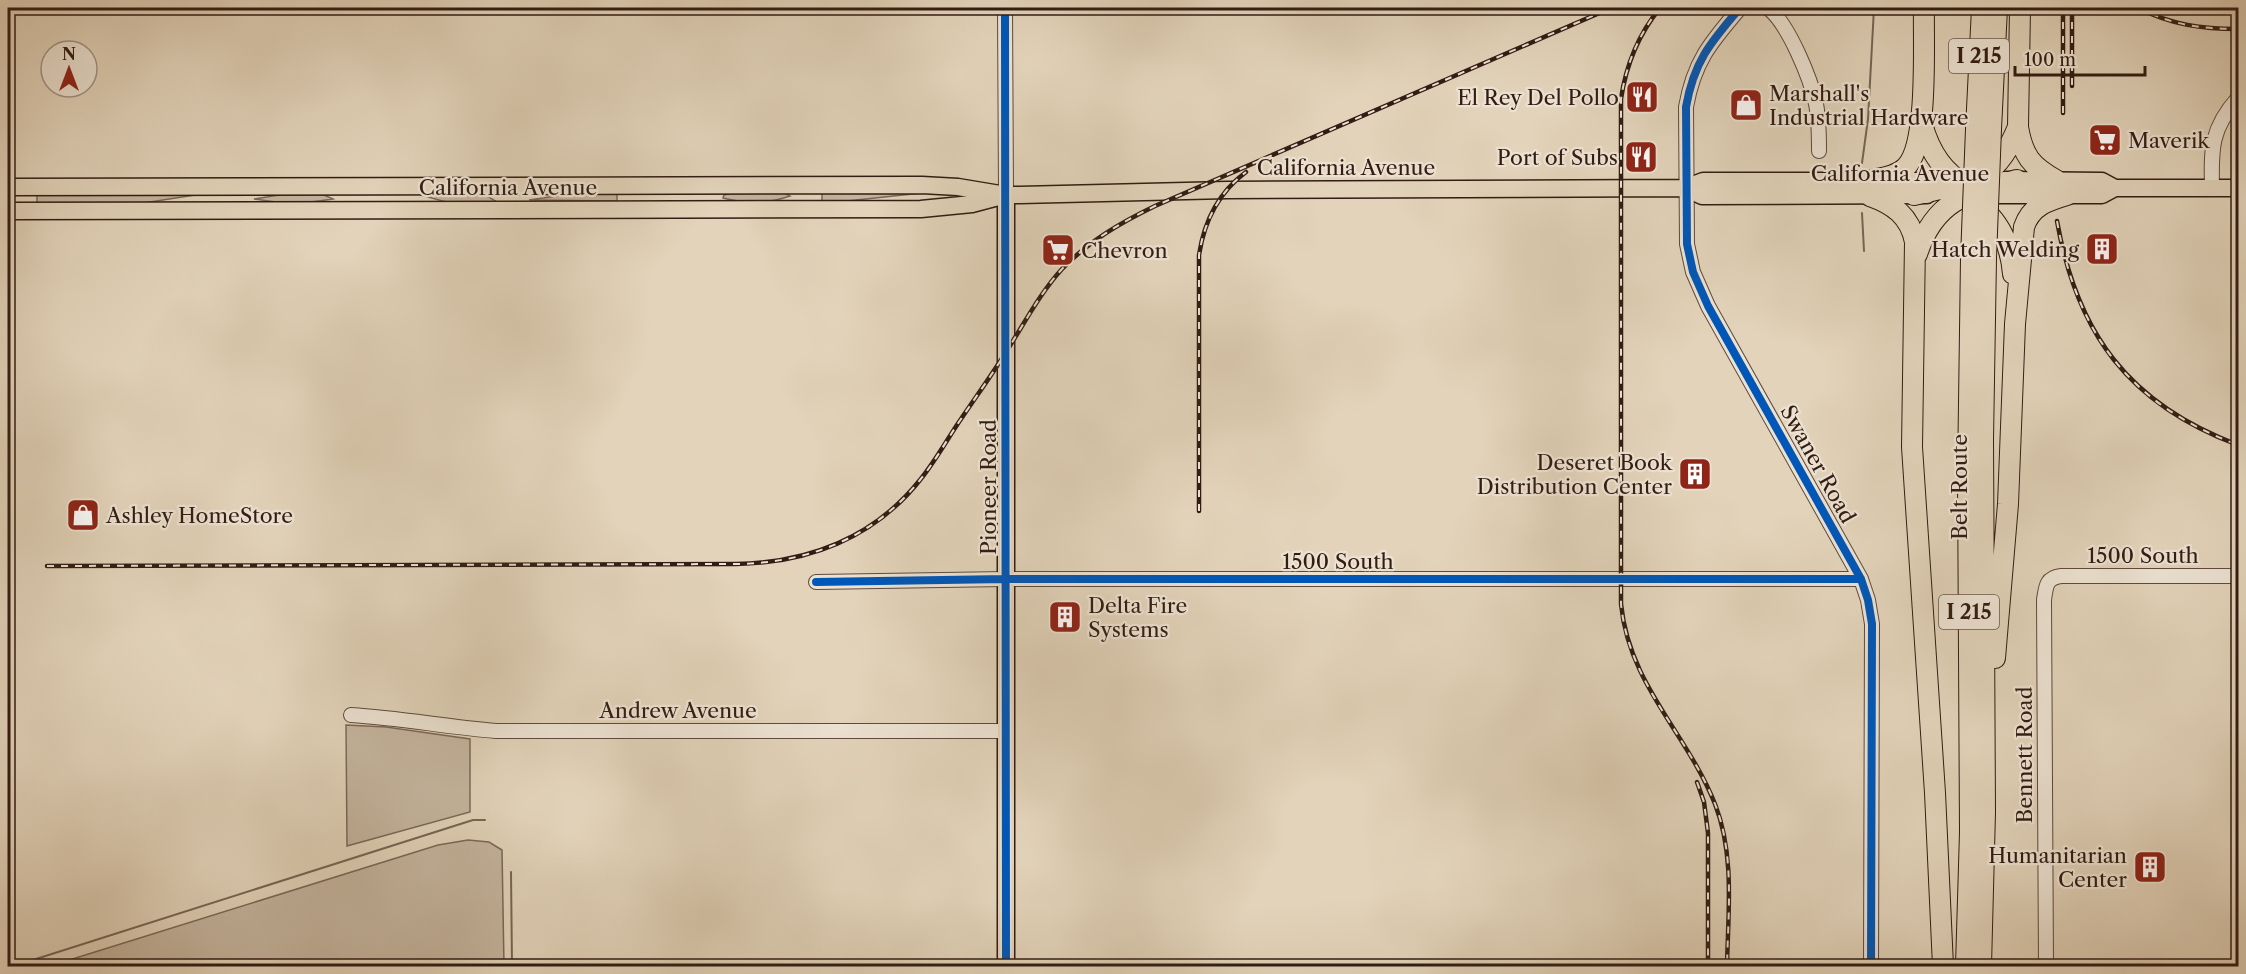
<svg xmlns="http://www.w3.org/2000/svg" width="2246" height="974" font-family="'Libre Caslon Text',serif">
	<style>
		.green { fill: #c4b49e; stroke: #7b6858; stroke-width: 1.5 }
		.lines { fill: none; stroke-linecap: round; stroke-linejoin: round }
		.stream { stroke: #786555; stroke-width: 2 }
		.minor-casing { stroke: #5e4a3d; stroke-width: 16 }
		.major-casing { stroke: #321c13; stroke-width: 19 }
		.highway-casing { stroke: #321c13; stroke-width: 22 }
		.minor { stroke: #ece2d2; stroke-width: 14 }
		.major { stroke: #e2d3ba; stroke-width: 16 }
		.highway { stroke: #e2d3ba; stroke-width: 20 }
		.rail-casing { stroke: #321c13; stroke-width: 4.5 }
		.rail { stroke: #ece2d2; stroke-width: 2; stroke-dasharray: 7; stroke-linecap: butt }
		.highway-bridge-casing { stroke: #321c13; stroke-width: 22; stroke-linecap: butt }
		.highway-bridge { stroke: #e2d3ba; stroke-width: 20 }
		.cycleway-casing { stroke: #ece2d2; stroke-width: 11 }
		.cycleway { stroke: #0057b8; stroke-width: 8 }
		.labels { text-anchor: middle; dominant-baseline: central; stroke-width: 4.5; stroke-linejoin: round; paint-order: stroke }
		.shield { fill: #ece2d2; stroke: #6a574c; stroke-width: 1.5 }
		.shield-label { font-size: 20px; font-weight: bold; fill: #321c13 }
		.poi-label { font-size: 21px; fill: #321c13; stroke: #ece2d2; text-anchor: start }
		.street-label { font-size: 21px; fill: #321c13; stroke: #ece2d2 }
	</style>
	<rect width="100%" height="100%" fill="#e2d3ba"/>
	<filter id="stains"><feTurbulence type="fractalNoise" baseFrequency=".00333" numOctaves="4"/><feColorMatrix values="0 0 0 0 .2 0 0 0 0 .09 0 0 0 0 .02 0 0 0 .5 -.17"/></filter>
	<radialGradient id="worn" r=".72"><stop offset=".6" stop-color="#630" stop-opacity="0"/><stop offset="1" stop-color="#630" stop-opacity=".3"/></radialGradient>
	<!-- green -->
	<path class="green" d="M822,190H920L921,193L838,202H822Z
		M304,191H315L333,199C306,204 281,204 254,199Z
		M407,191H479L497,202H446Z
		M592,191H617V201L529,200Z
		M742,191H781L790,196C767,204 747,204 723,198L724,195Z
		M208,193L137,204L37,203V194Z
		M346,725L386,727L470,739V812L347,846Z
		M468,840L489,842L502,850L504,966H50L438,845Z"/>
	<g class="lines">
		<!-- stream -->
		<path class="stream" d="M1862,163L1868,119L1874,8
			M1862,213L1864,251
			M511,872L512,966
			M14,966L473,820H485"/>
		<defs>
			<path id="minor" d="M1005,8L1006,195
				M1740,8C1711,42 1694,61 1686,107L1687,244L1693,272L1708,306L1861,579L1868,600L1872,624L1871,966
				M1768,8C1788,23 1811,79 1816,104C1819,119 1819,135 1819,151
				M2212,188C2211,149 2211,128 2238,98
				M816,582L1006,579H1861
				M351,715C400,718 447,727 496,731H1006
				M2046,966L2044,600C2046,586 2046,578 2061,576H2238"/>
			<path id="major" d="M2004,180L2102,181L2115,188H2238
				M8,187L922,185L958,187L1006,195H1020L1227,190L1685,188L1703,181H1948
				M1685,188L1702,196L1927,195
				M1977,195H2102L2115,188
				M8,211L921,209L972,204L1002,196
				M1006,966V195"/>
			<path id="highway" d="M2020,8L2018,127C2023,156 2031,166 2056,180
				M1922,124C1929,149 1942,173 1967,185
				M1976,129L1982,8
				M1991,129L1997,8
				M1981,176C2000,166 2010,146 2018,127
				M1867,181C1880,178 1896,177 1906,167C1929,144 1923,42 1924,8
				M1937,181C1980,200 2009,223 2013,274
				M1914,195L1953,186
				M1870,196C1893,204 1910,216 1915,242L1912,447L1935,793L1943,966
				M1917,254C1935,200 1966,193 2017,180
				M1995,658L2008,504L2015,324L2024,227C2031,206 2047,201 2067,195
				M1966,966L1970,832L1968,475L1971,258
				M1981,966L1985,812L1983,440L1986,258"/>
		</defs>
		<!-- minor casing -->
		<use href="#minor" class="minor-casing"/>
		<!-- major casing -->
		<use href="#major" class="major-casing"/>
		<!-- highway casing -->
		<use href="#highway" class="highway-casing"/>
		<!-- minor -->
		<use href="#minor" class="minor"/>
		<!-- major -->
		<use href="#major" class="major"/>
		<!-- highway -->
		<use href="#highway" class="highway"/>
		<defs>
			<path id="rail" d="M1660,8C1638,35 1626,65 1621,99V604C1629,685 1687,733 1715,804C1735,855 1728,913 1727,966
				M2063,8V113
				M2072,8V86
				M2139,8C2171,25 2203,29 2238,29
				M2057,221C2077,334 2129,404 2238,445
				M1199,511V255C1204,222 1219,192 1246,172
				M47,566L736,564C808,563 874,538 920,480C933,464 944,445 955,428C972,402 990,378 1006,352C1024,324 1040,293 1062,269C1089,241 1120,223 1155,206L1611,8
				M1697,782L1704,802L1708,833V966"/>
		</defs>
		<!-- rail casing -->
		<use href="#rail" class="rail-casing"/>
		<!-- rail -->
		<use href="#rail" class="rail"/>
		<defs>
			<path id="highway-bridge" d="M1971,258L1976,129
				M1986,258L1991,129"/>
		</defs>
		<!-- highway-bridge casing -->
		<use href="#highway-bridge" class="highway-bridge-casing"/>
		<!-- highway-bridge -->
		<use href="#highway-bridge" class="highway-bridge"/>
		<defs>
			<path id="cycleway" d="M1005,8L1006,966
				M1740,8C1711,42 1694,61 1686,107L1687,244L1693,272L1708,306L1861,579L1868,600L1872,624L1871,966
				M816,582L1006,579H1861"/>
		</defs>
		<!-- cycleway casing -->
		<use href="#cycleway" class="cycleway-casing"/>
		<!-- cycleway -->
		<use href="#cycleway" class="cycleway"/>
	</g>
	<!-- icons -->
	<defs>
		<symbol id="restaurant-square" viewBox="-11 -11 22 22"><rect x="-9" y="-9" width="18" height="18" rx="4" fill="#8f2418" stroke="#ece2d2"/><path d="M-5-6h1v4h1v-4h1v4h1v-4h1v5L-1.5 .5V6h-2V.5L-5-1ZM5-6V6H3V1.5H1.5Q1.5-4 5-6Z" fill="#fff"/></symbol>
		<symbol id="shop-square" viewBox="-11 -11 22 22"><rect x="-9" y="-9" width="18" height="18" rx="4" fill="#8f2418" stroke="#ece2d2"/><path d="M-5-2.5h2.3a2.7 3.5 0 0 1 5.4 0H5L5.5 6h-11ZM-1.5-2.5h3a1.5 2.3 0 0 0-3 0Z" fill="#fff"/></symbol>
		<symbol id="supermarket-square" viewBox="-11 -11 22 22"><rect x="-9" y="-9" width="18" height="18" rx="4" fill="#8f2418" stroke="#ece2d2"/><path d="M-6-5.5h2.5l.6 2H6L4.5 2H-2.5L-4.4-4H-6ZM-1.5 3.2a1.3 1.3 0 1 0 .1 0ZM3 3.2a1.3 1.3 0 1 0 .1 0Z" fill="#fff"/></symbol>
		<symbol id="building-square" viewBox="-11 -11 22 22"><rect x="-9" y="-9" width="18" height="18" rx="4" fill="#8f2418" stroke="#ece2d2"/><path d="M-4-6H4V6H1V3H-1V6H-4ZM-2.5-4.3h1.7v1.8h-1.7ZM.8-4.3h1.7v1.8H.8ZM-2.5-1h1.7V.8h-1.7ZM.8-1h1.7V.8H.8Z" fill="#fff"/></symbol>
	</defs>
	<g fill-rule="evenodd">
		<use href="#restaurant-square" x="1623" y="78" width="38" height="38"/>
		<use href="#shop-square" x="1727" y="86" width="38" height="38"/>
		<use href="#supermarket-square" x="2086" y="121" width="38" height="38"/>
		<use href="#restaurant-square" x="1622" y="138" width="38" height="38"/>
		<use href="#building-square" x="2083" y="230" width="38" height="38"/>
		<use href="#supermarket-square" x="1039" y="231" width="38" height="38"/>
		<use href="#building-square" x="1676" y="455" width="38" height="38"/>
		<use href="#shop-square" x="64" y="496" width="38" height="38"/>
		<use href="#building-square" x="1046" y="598" width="38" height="38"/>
		<use href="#building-square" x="2131" y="848" width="38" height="38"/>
	</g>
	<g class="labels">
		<!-- shield labels -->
		<g class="shield">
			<rect x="1949" y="39" width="60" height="34" rx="4.5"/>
			<rect x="1939" y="595" width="60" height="34" rx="4.5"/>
		</g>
		<g class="shield-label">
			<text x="1979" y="56">I 215</text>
			<text x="1969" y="612">I 215</text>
		</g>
		<!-- poi labels -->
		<g class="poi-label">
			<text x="1769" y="93">Marshall's<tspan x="1769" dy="24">Industrial Hardware</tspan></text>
			<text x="1619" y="97" text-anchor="end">El Rey Del Pollo</text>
			<text x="2128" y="140">Maverik</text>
			<text x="1618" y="157" text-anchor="end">Port of Subs</text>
			<text x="2079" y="249" text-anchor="end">Hatch Welding</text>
			<text x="1081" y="250">Chevron</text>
			<text x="1672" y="462" text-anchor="end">Deseret Book<tspan x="1672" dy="24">Distribution Center</tspan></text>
			<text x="106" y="515">Ashley HomeStore</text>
			<text x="1088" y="605">Delta Fire<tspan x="1088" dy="24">Systems</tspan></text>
			<text x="2127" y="855" text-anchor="end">Humanitarian<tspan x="2127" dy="24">Center</tspan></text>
		</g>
		<!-- street labels -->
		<g class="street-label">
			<text x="1346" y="167">California Avenue</text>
			<text x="1900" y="173">California Avenue</text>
			<text x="508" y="187">California Avenue</text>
			<text transform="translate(1818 464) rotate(61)">Swaner Road</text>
			<text transform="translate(988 487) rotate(-90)">Pioneer Road</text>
			<text transform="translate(1959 487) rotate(-90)">Belt Route</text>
			<text x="2143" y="555">1500 South</text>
			<text x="1338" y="561">1500 South</text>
			<text x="678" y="710">Andrew Avenue</text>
			<text transform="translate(2024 755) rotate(-90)">Bennett Road</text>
		</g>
	</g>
	<!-- margin -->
	<rect width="2246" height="974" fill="none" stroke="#e2d3ba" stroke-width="30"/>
	<rect x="9" y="9" width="2228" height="956" fill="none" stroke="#321c13" stroke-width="3"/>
	<rect x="15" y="15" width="2216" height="944" fill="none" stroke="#321c13" stroke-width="1.5"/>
	<!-- north arrow -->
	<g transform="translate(69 69)"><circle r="28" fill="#ece2d2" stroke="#a29386" stroke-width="1.5"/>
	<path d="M0-4.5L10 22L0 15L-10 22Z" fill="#8f2418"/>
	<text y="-9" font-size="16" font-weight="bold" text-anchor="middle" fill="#321c13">N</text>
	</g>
	<!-- scale -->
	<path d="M2015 66v9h130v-9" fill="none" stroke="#321c13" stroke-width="3"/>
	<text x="2024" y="66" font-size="18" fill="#321c13" stroke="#ece2d2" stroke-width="4.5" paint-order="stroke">100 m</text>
	<rect width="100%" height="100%" filter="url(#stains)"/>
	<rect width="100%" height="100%" fill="url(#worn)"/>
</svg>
